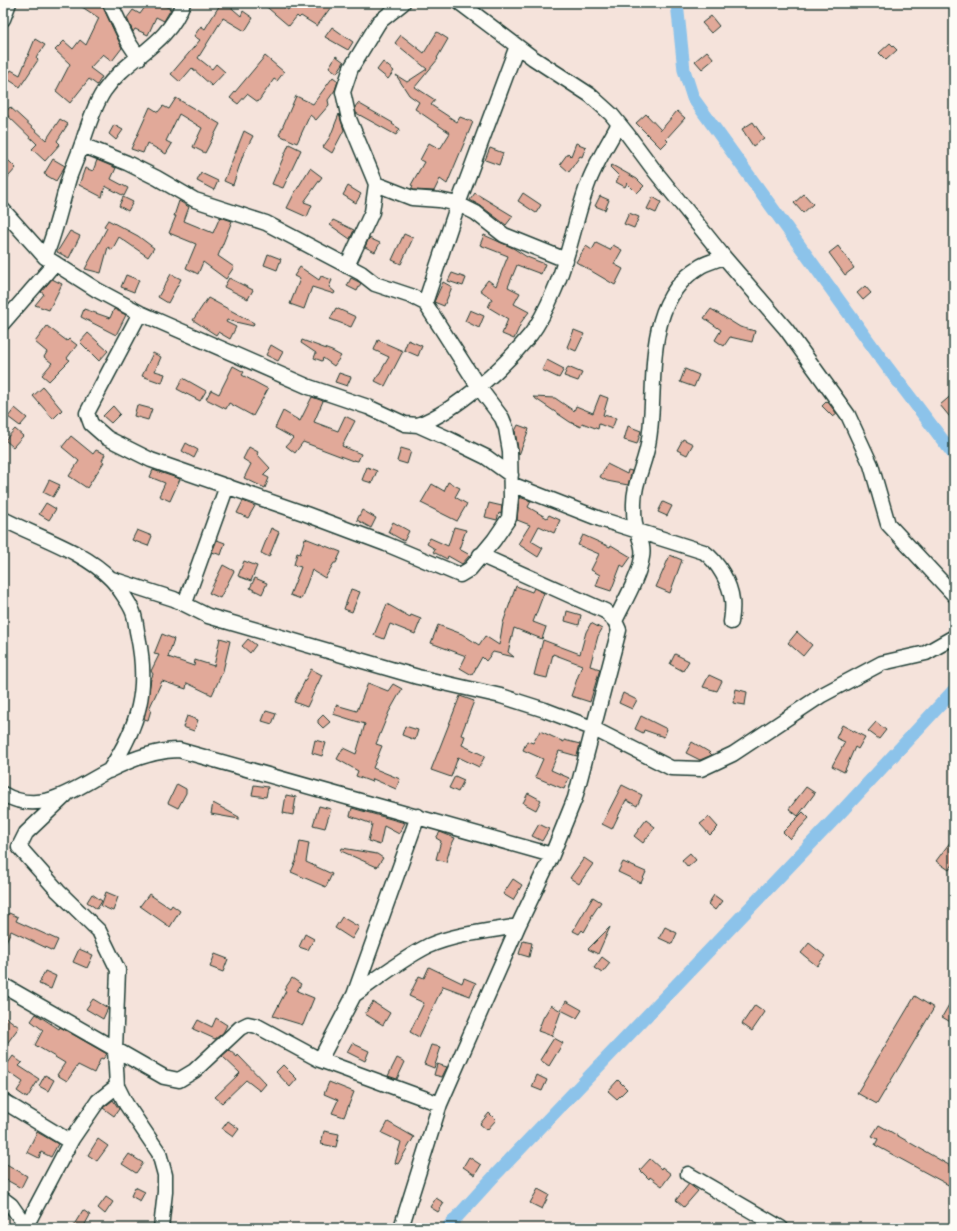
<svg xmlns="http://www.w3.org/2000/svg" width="957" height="1231" font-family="'Indie Flower',sans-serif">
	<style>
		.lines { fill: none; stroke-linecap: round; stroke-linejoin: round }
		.canal { stroke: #8cc3ea; stroke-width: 13 }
		.building { fill: #e1a999; stroke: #1f3d34 }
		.minor-casing { stroke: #1f3d34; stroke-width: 17 }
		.minor { stroke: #fdfcf7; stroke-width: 14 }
	</style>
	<rect width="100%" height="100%" fill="#f5e3db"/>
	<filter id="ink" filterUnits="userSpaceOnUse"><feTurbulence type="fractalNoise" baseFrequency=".025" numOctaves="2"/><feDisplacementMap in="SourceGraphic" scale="8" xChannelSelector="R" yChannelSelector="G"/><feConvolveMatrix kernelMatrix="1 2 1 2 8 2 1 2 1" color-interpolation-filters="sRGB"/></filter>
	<g filter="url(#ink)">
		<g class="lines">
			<!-- canal -->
			<path class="canal" d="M677,3L684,70L693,98L888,368L954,455
				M447,1228L497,1173L842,811L954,690"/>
		</g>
		<!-- building -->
		<path class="building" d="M76,3H98L102,5L122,48L112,61L103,54L90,68L102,77L97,85L89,79L70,103L56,91L70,64L55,50L64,41L73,49L80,40L86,45L99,18Z
			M148,3H159L171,9L164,21L156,17L148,35L135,29L133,32L127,18L133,10L140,14Z
			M221,3H226L241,16L243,11L253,18L245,31L223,18L198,58L212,69L216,64L225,72L212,86L192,68L180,82L171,74L200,40L194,36L201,26L205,29Z
			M262,3H279L288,10L293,3H334L317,26L301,16L299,18L297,16L289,26Z
			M711,16L719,26L711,33L702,23Z
			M332,27L353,42L348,50L325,37Z
			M437,32L448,39L437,58L438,59L415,87L435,100L431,105L457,122L460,117L473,122L447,184L440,179L434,191L414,190L411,189L413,186L411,185L424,162L420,160L429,143L440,149L450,133L415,109L419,102L409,95L396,75L407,82L427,69L395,43L401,35L424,53Z
			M35,39L45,45L36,58L38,60L20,87L6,78L11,70L20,75Z
			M890,43L897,50L886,60L879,53Z
			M707,51L714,59L702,69L695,61Z
			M265,56L284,72L277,81L274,79L258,102L247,94L238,104L230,98Z
			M336,56L344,62L337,73L329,67Z
			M383,62L394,71L388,79L377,70Z
			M333,77L338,81L335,90L328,100L329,105L316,120L310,115L297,143L279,135L296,96L313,104Z
			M176,98L220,124L205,153L193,147L202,128L179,114L166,141L172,144L166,154L147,143L143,153L131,149L150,107L158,112L163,106L169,109Z
			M358,103L393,123L392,124L400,129L396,135L356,113L355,107Z
			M10,107L46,140L60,119L68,124L57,141L60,144L45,161L32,149L37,144L5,113Z
			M677,111L685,118L666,139L668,141L661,148L636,123L646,114L661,130Z
			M339,114L344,130L332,153L323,147L330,137Z
			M753,122L764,138L753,146L742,129Z
			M114,125L123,130L116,140L109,134Z
			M244,131L253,136L243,155L233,185L224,181Z
			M576,143L586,147L582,157L580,156L569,172L560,164L568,153L571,156Z
			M289,144L301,150L283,188L272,184Z
			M490,148L503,153L499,165L485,160Z
			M3,155L16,168L3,183Z
			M53,159L65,166L56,181L44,174Z
			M97,160L116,168L111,179L128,188L124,196L105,186L102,197L79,185L85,168L93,171Z
			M612,165L637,179L644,186L637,193L627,183L625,187L616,182L619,176L610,167Z
			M310,168L322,177L304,202L312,205L307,217L287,208L294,194Z
			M201,173L218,181L214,190L197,181Z
			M348,186L361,194L356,203L343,195Z
			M475,193L513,216L506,225L481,206L470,200Z
			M523,193L541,205L536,213L518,201Z
			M804,194L813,204L803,213L794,203Z
			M600,196L609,200L605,210L595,206Z
			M123,197L133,202L128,211L119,206Z
			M653,197L661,202L656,213L647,209Z
			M179,201L189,207L184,221L213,233L220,217L232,221L218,256L234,267L226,279L203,262L198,274L186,268L196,244L169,233L176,216H174Z
			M629,213L639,217L634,228L624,224Z
			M108,220L138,236L154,248L148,257L119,237L112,250L108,247L101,273L85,269L107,228L104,226Z
			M333,220L354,230L350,239L330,225Z
			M70,231L80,236L69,258L57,252Z
			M404,234L413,238L401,264L392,260Z
			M484,235L513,248L527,257L545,264L541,274L517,265L508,287L520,293L514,304L529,312L522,321L514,339L502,334L508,319L488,307L492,299L480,290L488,280L496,286L508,256L480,245Z
			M369,238L380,243L375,252L365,247Z
			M596,243L610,250L613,245L622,250L614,264L623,269L615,285L576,262L586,246L592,250Z
			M838,246L854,268L845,275L829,253Z
			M268,254L281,259L277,270L264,265Z
			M300,267L319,280L321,276L332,280L329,287L335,292L334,294L312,287L304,309L290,304L300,279L294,276Z
			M452,273L466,278L463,286L448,281Z
			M171,274L181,279L168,303L158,297Z
			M126,275L139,280L134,292L121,287Z
			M229,278L253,290L248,299L224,287Z
			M351,278L361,283L357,291L347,286Z
			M52,279L62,284L49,310L35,305L44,294L41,292Z
			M443,282L452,287L444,306L434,302Z
			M865,286L871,293L863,300L857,293Z
			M208,298L254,323L253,326L227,320L226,322L236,327L230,339L218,332L216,335L193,320Z
			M336,308L356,317L351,327L330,319Z
			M84,309L110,318L114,309L126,315L116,335L81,317Z
			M711,309L740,327L755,331L752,342L730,337L724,346L715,340L721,330L704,318Z
			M470,310L484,316L479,328L465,321Z
			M47,326L67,341L69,339L77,345L67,358L70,360L49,381L42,375L52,363L44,357L47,352L35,342Z
			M574,330L584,334L576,351L567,347Z
			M88,333L108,351L99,361L80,342Z
			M302,340L332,351L341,356L334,366L323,358L322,361L314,358L316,353L301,343Z
			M378,340L403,351L385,386L375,381L389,357L374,350Z
			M408,340L422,346L418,356L404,350Z
			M271,345L283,352L278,361L266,355Z
			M153,353L161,357L155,371L165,374L162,383L142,376Z
			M547,360L564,369L559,378L542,370Z
			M233,366L244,372L242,375L268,389L253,416L229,403L226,409L206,399L211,390L219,394Z
			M568,367L582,373L578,381L564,376Z
			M685,369L699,375L694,387L680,382Z
			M339,373L351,377L347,386L335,382Z
			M183,378L206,391L200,401L177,389Z
			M43,387L62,410L53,419L33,396Z
			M954,393V422L940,405Z
			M600,395L608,398L603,415L616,418L612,429L599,424L598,429L582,423L581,427L570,422L533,397L555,398L574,411L576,406L593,413Z
			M312,397L323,401L314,422L338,431L345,416L355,421L342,446L361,454L358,461L353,460V461L303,442L295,453L286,446L293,438L275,428L283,411L300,421Z
			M827,401L837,414L833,417L822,406Z
			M137,405L152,409L148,420L134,416Z
			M113,406L120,414L111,423L103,416Z
			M15,408L27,418L20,426L8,417Z
			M518,425L529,429L519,455L515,431Z
			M628,426L641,431L637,444L624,440Z
			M15,429L23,436L13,447L5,440Z
			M71,436L93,454L96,450L105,454L102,461L104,462L87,488L69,476L79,461L62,447Z
			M683,439L693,444L687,455L677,450Z
			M186,443L198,450L194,458L182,451Z
			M249,447L258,452L257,454L270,468L263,475L269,478L265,488L244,478L251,464L243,459Z
			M401,448L411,451L407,464L397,461Z
			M607,464L627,474L628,470L632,471L628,485L607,481L600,477Z
			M367,467L377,471L372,483L362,480Z
			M153,470L180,479L170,501L159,496L165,483L150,477Z
			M49,480L60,485L53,497L43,492Z
			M448,482L460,488L455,497L467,504L457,521L421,503L432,484L444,491Z
			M519,497L531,501L528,507L547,518L549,515L560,520L554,533L539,526L531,541L543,548L538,557L518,544L530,525L517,520Z
			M243,501L255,506L248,518L237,513Z
			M663,502L672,506L667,516L658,512Z
			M46,503L56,509L49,520L39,514Z
			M489,503L502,506L501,514L499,513L497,520L485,517Z
			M362,510L376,518L371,528L357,520Z
			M393,522L409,531L404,541L388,532Z
			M454,527L466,530L459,549L470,555L462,564L448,556L447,559L433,552L435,549L427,544L430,538L448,546Z
			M271,528L279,532L269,557L261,553Z
			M137,530L152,536L148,546L132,540Z
			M583,535L610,547L611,545L631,557L624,567L621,565L611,591L596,586L600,575L591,570L599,554L578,545Z
			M305,538L341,552L336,563H334L325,578L312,570L301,599L290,595L301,567L294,565L297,553L300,554Z
			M217,540L225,543L221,555L212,552Z
			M670,555L682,560L670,593L656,587Z
			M244,561L257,566L251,581L238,576Z
			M223,565L234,571L220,598L209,593Z
			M255,578L267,583L262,594L250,588Z
			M516,586L532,592L534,588L544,593L533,622L546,627L542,639L514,628L508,652L514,657L493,652L486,661L482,657L472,675L460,668L466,656L431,643L438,625L462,634L479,645L485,636L499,645L503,623Z
			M351,589L360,592L352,612L344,609Z
			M387,604L410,617L411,615L421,619L415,634L390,624L384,639L374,635Z
			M567,611L581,615L579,625L565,621Z
			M591,623L602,629L598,636L590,666L600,669L590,702L571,696L582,665L553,654L547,678L534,675L543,640L580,654L586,632Z
			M797,632L812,645L803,656L788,643Z
			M162,634L174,639L168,657L194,666L195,660L214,666L220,638L230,641L223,671L212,695L187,683L186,689L162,681L149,709L151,710L148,720L144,719L151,679L153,674L151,671L159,655L154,654Z
			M248,639L256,645L250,653L242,646Z
			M675,654L689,661L683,671L670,664Z
			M311,669L322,675L307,707L294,702Z
			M709,675L722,681L717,691L703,687Z
			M368,683L388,691L393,684L402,689L389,712L376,744L382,746L373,768L400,779L396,789L373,779L372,782L356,776L358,771L337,759L343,748L356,754L365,724L333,714L336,705L357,711Z
			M736,689L747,692L745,705L733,703Z
			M623,693L637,700L632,709L619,703Z
			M460,696L474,701L461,735L465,736L462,745L485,756L479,767L458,757L451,777L431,770Z
			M266,711L276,714L272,724L262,721Z
			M323,715L330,722L323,728L318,723V720Z
			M187,716L198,720L194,731L183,727Z
			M641,716L667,729L664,737L644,730L643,733L635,729Z
			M876,722L886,730L879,739L868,731Z
			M842,725L865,737L858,749L855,747L844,772L832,766L845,742L836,738Z
			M405,726L418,730L415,740L402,735Z
			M540,731L564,742V740L580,744L577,756L559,751L551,770L569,778L564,789L535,777L543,759L523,750L527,741L533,743Z
			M315,740L326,743L322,756L312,753Z
			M692,742L709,752L712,755L700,760L686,753Z
			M455,776L464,780L458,792L449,788Z
			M177,784L186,789V793L178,808L168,803Z
			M254,785L268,787L266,797L252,795Z
			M622,785L642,795L637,806L626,800L612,829L602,824Z
			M806,787L815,793L798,816L789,809Z
			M528,793L541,800L536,810L523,803Z
			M286,795L296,797L293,815L283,813Z
			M213,803L239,817V819L211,814Z
			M319,806L331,809L325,828L313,825Z
			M352,808L405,823L399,834L384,826L380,845L368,841L372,824L350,816Z
			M803,812L809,818L790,839L783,832Z
			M709,817L718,827L710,835L700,824Z
			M646,820L655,827L643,843L634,836Z
			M539,824L549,829L542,841L532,836Z
			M440,832L455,838L451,846L446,862L436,859L441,841L436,838Z
			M954,837V863L949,870L936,861Z
			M300,841L309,843L306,862L332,874L326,887L291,872L296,861Z
			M342,848L377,854L383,858L377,867L341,851Z
			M690,853L696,860L688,867L682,860Z
			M584,858L593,864L579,884L570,878Z
			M623,862L646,872L641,883L618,872Z
			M513,879L522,885L513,900L503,894Z
			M106,892L118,897L113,911L101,906Z
			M92,894L102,901L97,909L87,902Z
			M149,894L170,908L172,905L180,911L170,927L140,906Z
			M714,895L722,901L715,910L708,904Z
			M593,897L601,902L591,917L592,918L584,932L582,930L579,934L573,931Z
			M9,913L18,917L16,921L58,940L53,951L11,931L3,948V923Z
			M342,917L359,927L352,939L335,928Z
			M610,927L598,954L588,949Z
			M665,927L677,933L672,944L659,938Z
			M305,934L314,939L308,950L299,947Z
			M523,941L532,943L529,957L519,954Z
			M809,943L825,956L817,966L801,953Z
			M79,949L93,955L87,968L73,962Z
			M215,954L228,959L223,972L210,967Z
			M602,957L610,963L602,973L594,968Z
			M429,967L462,983L464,978L476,983L470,996L443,986L419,1037L410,1032L424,1003L409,996L419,976L424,978Z
			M45,971L56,976L51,989L39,984Z
			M292,978L301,984L297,991L314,998L303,1025L273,1016L286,991L284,990Z
			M915,996L934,1008L877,1104L857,1093Z
			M954,996V1024L942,1017Z
			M93,999L108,1008L103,1019L86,1009Z
			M566,1001L582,1010L577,1018L561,1010Z
			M373,1002L390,1013L383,1025L365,1014Z
			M551,1005L561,1011L552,1036L538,1031L543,1018Z
			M755,1005L765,1012L752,1031L742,1024Z
			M36,1014L59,1029L60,1027L107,1054L103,1059L101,1058L94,1073L78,1065L67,1081L57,1075L65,1063L35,1045L43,1030L31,1021Z
			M3,1015L19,1027L3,1049Z
			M216,1018L227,1025L223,1033L215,1039L193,1029L198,1020L212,1027Z
			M554,1038L563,1043L549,1066L540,1060Z
			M352,1043L369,1051L365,1061L347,1052Z
			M431,1045L441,1047L434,1068L424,1064Z
			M229,1050L237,1057L238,1055L266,1084L260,1091L246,1080L222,1103L215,1097L240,1073L222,1056Z
			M13,1056L22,1063L19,1066L39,1079L27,1098L17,1091L23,1082L4,1069Z
			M397,1058L405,1062L397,1079L388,1076Z
			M437,1064L447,1067L442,1077L434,1075Z
			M283,1065L297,1079L290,1087L276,1072Z
			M45,1075L54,1080L48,1091L39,1086Z
			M537,1075L547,1080L542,1091L532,1087Z
			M618,1080L627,1089L617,1099L608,1091Z
			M329,1082L354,1092L344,1117L332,1113L338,1100L324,1094Z
			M113,1100L119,1109L114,1116L103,1108Z
			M489,1113L496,1120L487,1130L480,1124Z
			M228,1121L239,1129L233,1137L222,1129Z
			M388,1122L414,1137L398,1164L395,1163L401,1142L382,1133Z
			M879,1125L954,1168V1188L875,1145L878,1139L872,1136Z
			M324,1131L339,1134L336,1147L321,1144Z
			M37,1132L58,1144L51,1157L41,1152L39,1158L27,1152Z
			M98,1139L108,1146L97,1161L88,1155Z
			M129,1154L143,1163L136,1173L122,1164Z
			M469,1157L481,1165L475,1175L463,1167Z
			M650,1159L661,1169L662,1167L671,1174L662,1186L650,1177L649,1179L640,1170Z
			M3,1162L27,1176L21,1188L3,1178Z
			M689,1184L698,1191L684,1207L676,1200Z
			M135,1187L145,1192L140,1201L131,1196Z
			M538,1189L549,1195L542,1209L530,1203Z
			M106,1197L113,1202L105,1214L98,1208Z
			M436,1198L444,1203L438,1212L430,1207Z
			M83,1210L90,1215L83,1228H72Z"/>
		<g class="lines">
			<defs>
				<path id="minor" d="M110,3L129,43L139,58
					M460,3L533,58L590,95L611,114L628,135L654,170L724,257L786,329L848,415L871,465L888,524L954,595
					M3,19L9,3
					M82,145L127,163L157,178L195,200L266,223L361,273L375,284L411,296L425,303L478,386L502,418L506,428L510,451L511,498L509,518L494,540L470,569L460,575L386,544L306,514L151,460L107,438L91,424L87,413L140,313
					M376,184L412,198L439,200L458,204L476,213L504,235L566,260
					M3,210L45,257L97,290L140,313L309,387L368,407L405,424L418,425L447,438L486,457L511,475
					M45,257C56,232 61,205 69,178C73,167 78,156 82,144C88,126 94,106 104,91C128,56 167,47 183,3
					M347,266L372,212L376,184L349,119L343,92L351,68L379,22L403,3
					M425,303L458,204L517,46
					M3,323L55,263
					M418,425C459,409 504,367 531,334C540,322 548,305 554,291C570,256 575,217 589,181C597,161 609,142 619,124
					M511,484L600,519L704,552C718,562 730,583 732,600C733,607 732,615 731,622
					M3,519C37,537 84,551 111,579C117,585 130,604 133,612C136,620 136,628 138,636C149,689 139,726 109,771
					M112,579L174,599L208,616L418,677L501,696L545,710L592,728L671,768L701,769L733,754L822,695L882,663L926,653L954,637
					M185,603L227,486
					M615,621C624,602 639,577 642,557C644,547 640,540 637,531C634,524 634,514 634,507C633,482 646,463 649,439C658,382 641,302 701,266C708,262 716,260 724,257
					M3,794C42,817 76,787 110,770C132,759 155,750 179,750L552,855
					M66,795L26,833L19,847L58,891L99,931L118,970L115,1050L117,1086L126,1104L159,1153L165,1175V1192L161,1228
					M3,985L164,1077L179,1080L194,1071L240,1028L248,1024L257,1026L320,1060L440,1104
					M354,995C378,978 402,959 428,946C455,934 489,931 518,926
					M320,1060L354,995L418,816
					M3,1101L64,1138L72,1139L98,1101L117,1086
					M688,1174L781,1228
					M3,1199L11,1205L27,1228
					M26,1226L72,1139
					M401,1228L440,1104L518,926L552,855L575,798L619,630L615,621L605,611L480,555"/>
			</defs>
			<!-- minor casing -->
			<use href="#minor" class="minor-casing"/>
			<!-- minor -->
			<use href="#minor" class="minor"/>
		</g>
	</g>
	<!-- margin -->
	<rect width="957" height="1231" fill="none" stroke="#fdfcf7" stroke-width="16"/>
	<rect x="8" y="8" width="941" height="1215" fill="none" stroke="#1f3d34" stroke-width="1.5" filter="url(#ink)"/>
</svg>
